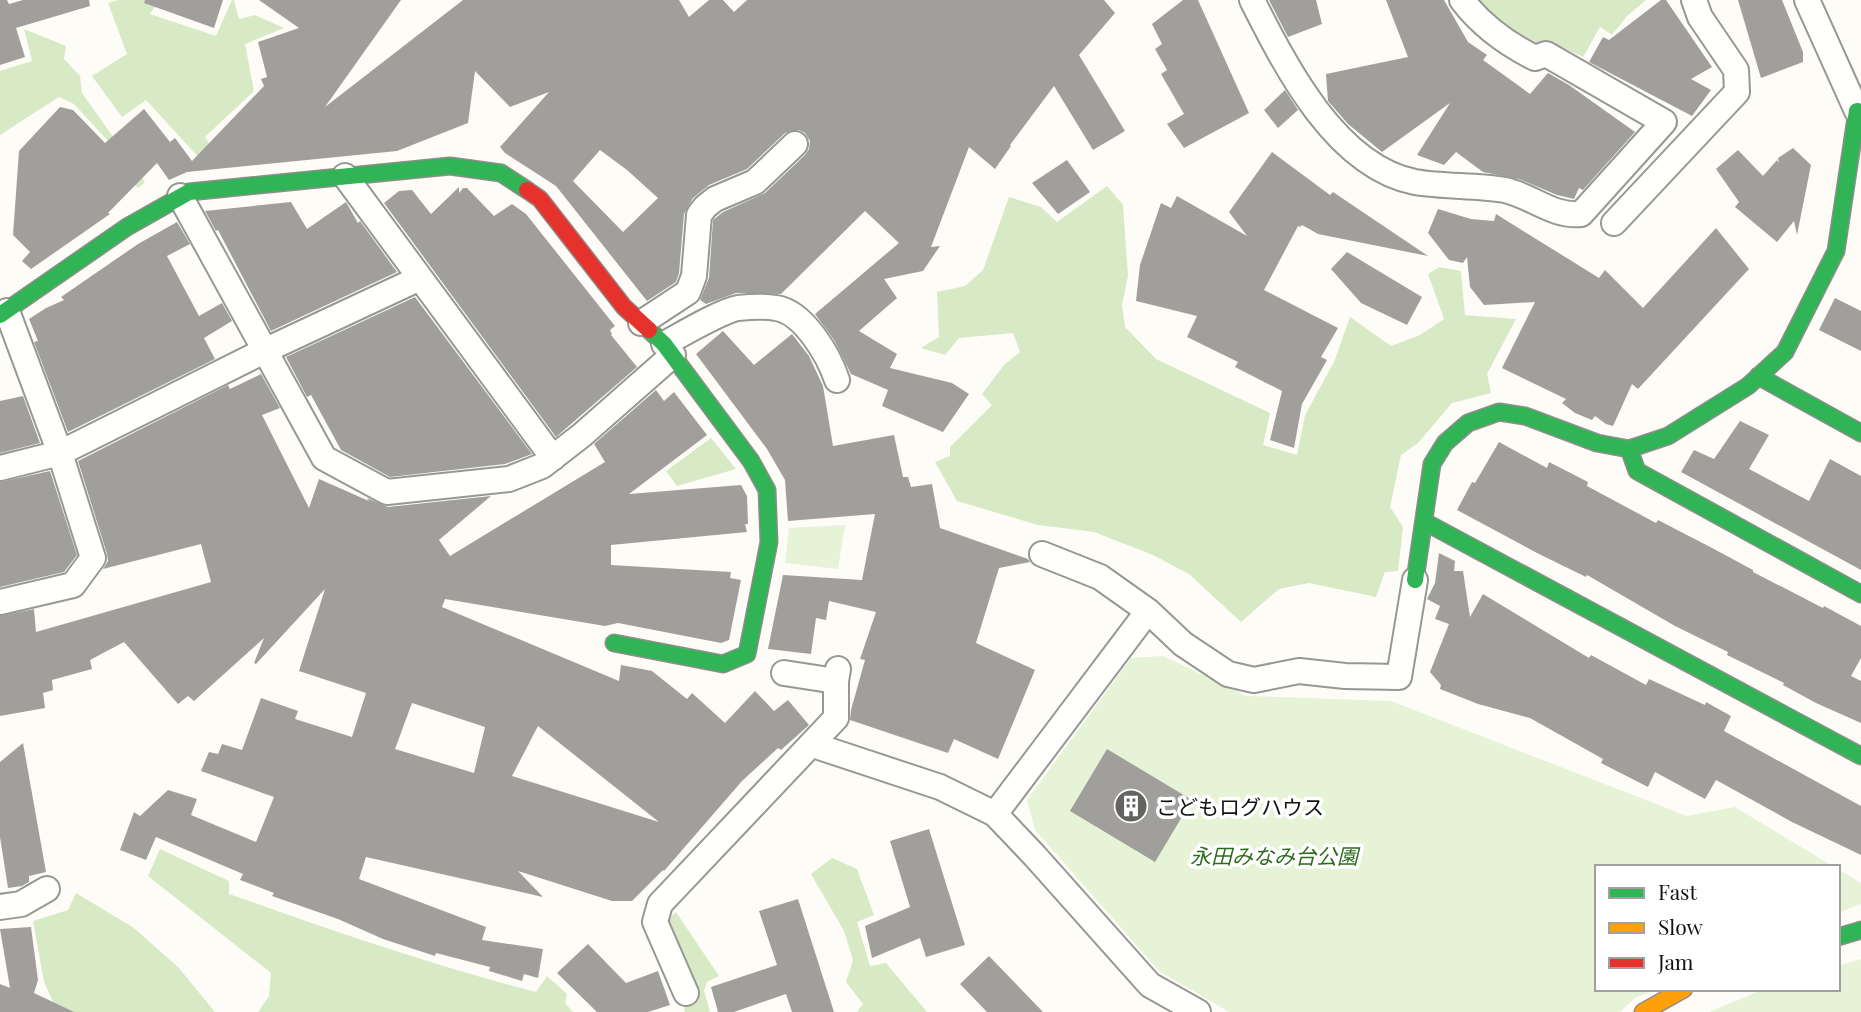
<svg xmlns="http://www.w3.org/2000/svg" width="1861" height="1012" font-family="'Playfair Display','Noto Sans JP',serif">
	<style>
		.green { fill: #e7f3d7 }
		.forest { fill: #d8eac5 }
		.building { fill: #a19f9c; fill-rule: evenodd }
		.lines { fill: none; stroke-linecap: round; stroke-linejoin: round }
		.street-casing { stroke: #979795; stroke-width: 28 }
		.fast-casing { stroke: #8e8d8b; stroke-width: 19 }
		.slow-casing { stroke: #8e8d8b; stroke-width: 19 }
		.jam-casing { stroke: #8e8d8b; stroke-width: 19 }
		.street { stroke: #fffffe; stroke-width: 24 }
		.fast { stroke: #30b455; stroke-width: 16 }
		.slow { stroke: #ff9f0a; stroke-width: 16 }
		.jam { stroke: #e5322d; stroke-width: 16 }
		.labels { text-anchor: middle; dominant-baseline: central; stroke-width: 7; stroke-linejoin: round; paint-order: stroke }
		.poi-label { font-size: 21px; fill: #111; stroke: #fff; text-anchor: start }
		.park-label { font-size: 21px; font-style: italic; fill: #2f6b1f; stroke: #fff }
	</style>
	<rect width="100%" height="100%" fill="#fdfcf7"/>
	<!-- green -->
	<path class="green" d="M845,525L838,569L785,563L789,528Z
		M1163,656L1247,696L1391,701L1687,816L1735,807L1834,867H1597V989H1657L1635,998L1620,1012H1229L1159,971L1035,830L1027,800L1131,658Z
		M1838,869L1861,883V904L1838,913Z
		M1861,959V1012H1709L1764,989H1838V966Z"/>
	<!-- forest -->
	<path class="forest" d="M119,0H159L150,14L216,36L232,0H234L239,19L255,15L284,28L245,44L254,91L205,137L222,162H203L146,100L122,117L92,76L127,54L108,3Z
		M1476,0H1646L1627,16L1612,35L1600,27L1583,57L1555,44L1535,49L1507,32Z
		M24,29L66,46L64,59L80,76L82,93L145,182L138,188L105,148L109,142L74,104L59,97L0,135V71L32,61Z
		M1107,186L1123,205L1128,276L1122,305L1125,327L1156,359L1270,413L1263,445L1297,455L1305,415L1334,362L1350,317L1391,346L1420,335L1444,319L1428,274L1439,267L1461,271L1465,315L1516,319L1487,374L1491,393L1452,403L1418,443L1401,455L1390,507L1403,527L1398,571L1385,572L1376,597L1309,583L1279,589L1241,622L1189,574L1153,555L1094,532L1038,525L957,501L935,462L950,456V447L992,405L982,394L1004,365L1020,352L1013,333L959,338L945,355L921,348L939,337L937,292L965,286L983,270L1009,197L1041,207L1057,222Z
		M711,438L736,469L677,486L666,471Z
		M160,849L229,881V894C331,930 431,965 536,992L547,976L567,994L565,1003L573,1012H258L269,996L271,973L148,876Z
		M832,858L857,869L874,915L857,922L870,966L886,963L927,1012H857L863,1004L846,982L853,960L844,931L811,874Z
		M76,893L134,928L178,967L215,1012H58L44,982L33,921L68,910Z
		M676,912L719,976L707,982L704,991L710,1012H685L663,923Z"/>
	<!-- building -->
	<path class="building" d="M0,0H7L9,4L23,0H89L90,6L16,28L25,57L0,65Z
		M145,0H223L214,28L144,3Z
		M259,0H401L325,107L463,0H679L689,17L709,0H723L734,12L747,0H1104L1115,13L1079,55L1125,131L1093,150L1054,86L1010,145L1011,146L995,169L969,147L931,247L940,246L923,271L884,279L897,298L859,331L897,354L890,368L952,383L969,394L943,432L882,406L888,390L851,374L834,340L815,314L899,243L865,211L781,294L736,293L706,304L700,300L709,278L713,220L723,212L765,193L805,155L809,149L810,141L805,133L799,130L785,133L747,169L709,185L693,198L684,214L679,273L676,282L647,301L556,186L505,153L500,147L549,92L510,107L475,71L468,123L397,151L187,172L169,180L157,163L108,213L110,214L31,269L22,261L30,252L13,235L19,151L60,107L73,110L105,143L144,109L170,142L175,138L192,161L264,86L261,79L267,77L258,42L299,28ZM600,150L627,170L658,198L623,232L573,181Z
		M1183,0H1198L1249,113L1184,148L1167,124L1184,114L1161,74L1167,70L1155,49L1162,44L1152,24Z
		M1269,0H1316L1322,24L1288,37Z
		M1386,0H1444L1468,42L1487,55L1483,60L1530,94L1548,73L1569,85L1635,132L1583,190L1579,188L1574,199L1557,195L1519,179L1483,172L1456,152L1444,165L1417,155L1450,103L1382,152L1348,124L1328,101L1326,74L1408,57Z
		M1661,0H1666L1712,67L1691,79L1711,90L1692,116L1589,62L1603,37L1609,40Z
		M1738,0H1782L1803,52V62L1761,78Z
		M1285,90L1298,110L1278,128L1264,110Z
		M1793,148L1811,165L1797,235L1794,221L1777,242L1735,207L1739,202L1716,169L1738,150L1763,176L1777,160L1779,163L1778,158Z
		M1272,152L1330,195L1333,192L1428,256L1318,234L1302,225L1300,227L1298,226L1264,290L1338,328L1321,357L1327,360L1302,404L1294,448L1270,440L1282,391L1235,367L1238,362L1187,337L1197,316L1136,301L1140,265L1161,203L1171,208L1177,196L1247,236L1229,212Z
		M1067,160L1090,192L1058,214L1032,183Z
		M459,187V193L463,188H467L494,216L512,204L526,214L615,326L610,330L612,334L611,335L637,367L556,437L384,203L399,191L412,190L431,214Z
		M291,202L307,229L346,202L358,223L360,221L397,272L271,331L218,230L216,231L205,211Z
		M1438,209L1471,219L1494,221L1496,214L1599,278L1605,270L1643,308L1716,228L1749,269L1638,389L1632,384L1613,426L1606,424L1595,416L1592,420L1575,413L1562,403L1566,399L1502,368L1535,302L1484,305L1470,287L1467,257L1463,263L1449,260L1428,233Z
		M177,222L190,244L167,256L199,316L222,303L232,321L204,338L215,359L68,432L34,342L38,341L29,319L46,308L64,300L61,297L138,244Z
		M1347,252L1422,297L1407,325L1361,303L1331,269Z
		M415,297L532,454L505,464L390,477L341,450L311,395L307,397L286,357Z
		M1835,298L1861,311V351L1819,330Z
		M723,331L754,365L792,334L809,356L823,386L833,446L894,435L903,477H908L911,487L932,484L940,528L1028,559L1030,562L999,568L976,643L1035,670L998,759L954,739L948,753L850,720L851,710L865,660L860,659L876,612L829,601L826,620L816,618L811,654L768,649L783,575L862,580L875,514L788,521L785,480L767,449L696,354Z
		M261,374L280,408L262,415L309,508L319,479L369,501L367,498L388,507L491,496L439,540L450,556L605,462L594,444L656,390L664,401L674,392L707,435L629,494L741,485L747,496L748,524H745L747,532L611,545V565L731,572L730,578L741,580L729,640L721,643L618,623L605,626L445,599L442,607L619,681L621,665L652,671L687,699L692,693L725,723L755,691L774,711L788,700L809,725L781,750L778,748L742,781L664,871L663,870L632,901H612L518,871L543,897L366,857L359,879L486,927L482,940L543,949L538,978L524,974L522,981L489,971L490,967L436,953L435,956L383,939L338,919L272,896L274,893L240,880L243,874L156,837L146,860L120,850L134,812L140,816L168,790L197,799L191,815L256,842L274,797L201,771L209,752L218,754L222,744L242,750L261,698L298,711L295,719L352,737L366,693L299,671L325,589L256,664L254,663L264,638L194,701L188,696L178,704L124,642L90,660L92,669L52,680L53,690L43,693L45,708L0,716V616L34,609L36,632L211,582L201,544L103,569L108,561L107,554L78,461L228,385L230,389ZM412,703L485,727L474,773L395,749ZM538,726L659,822L512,776Z
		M23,396L40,443L0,453V401Z
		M1740,421L1769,435L1749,469L1809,501L1830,459L1861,476V570L1681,472L1694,450L1714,459Z
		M1499,442L1547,468L1549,462L1588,482L1587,486L1656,523L1658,520L1714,549L1753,570V572L1823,608L1824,606L1861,626V658L1851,676L1861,681V723L1816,703L1783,685L1784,683L1727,655L1728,652L1675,626L1587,575L1586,577L1537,553L1457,510L1472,482L1475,483Z
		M50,471L77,555L64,572L0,587V482Z
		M1439,553L1455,561L1454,571H1463L1470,617L1483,594L1589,658L1591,655L1646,685L1649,679L1705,705L1706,702L1731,716L1724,731L1861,806V855L1792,822L1716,780L1705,799L1655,772L1648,787L1601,763L1603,759L1530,718L1478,704L1440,689L1441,685L1430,672L1449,624L1435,619L1440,606L1427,599L1435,583Z
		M23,743L46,872L29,876V882L22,886L8,888L0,837V762Z
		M1107,749L1192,800L1155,862L1070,811Z
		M929,829L965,945L926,957L920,938L872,958L865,926L910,907L890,841Z
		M798,899L834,1012H792L786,994L734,1012H718L711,987L777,965L759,911Z
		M31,927L38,980L34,993L74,1012H0V984L10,988L0,929Z
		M588,944L626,983L658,971L670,1005L648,1012H597L557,973Z
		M989,956L1043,1012H987L960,984Z"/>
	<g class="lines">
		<defs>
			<path id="street" d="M1252,0C1285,65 1335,166 1415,182C1444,187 1476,185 1505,190C1532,196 1553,217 1581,214L1664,122L1546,54L1535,58C1507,44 1481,25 1462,0
				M1807,0L1857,111
				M345,176L553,458
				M180,196L324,458L387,492L509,479L542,466L582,435L673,355
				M1614,223L1737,92L1736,70L1700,17L1694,0
				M641,323L688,292L694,276L699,215L705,207L715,199L755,182L795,144
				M664,344C681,335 721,311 738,308C748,307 765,306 776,308C804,312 829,356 837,380
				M0,468L60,453L264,351L420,278
				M1042,554L1100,577L1148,611L1183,644L1228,674L1254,680L1299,671L1345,676L1399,677L1415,580
				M0,602L73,585L93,558L60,453L7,311
				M784,673L836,681
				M813,745L940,787L995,814L1034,855L1150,985L1198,1012
				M995,814L1148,611
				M0,907L21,904L47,889
				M686,993L655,922L660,904L836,718V681L838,669"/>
			<path id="fast" d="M0,315L127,227L189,192L450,166L501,173L527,190
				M1758,376L1861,433
				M1629,449L1637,471L1861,594
				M1425,522L1861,756
				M1415,580L1432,464L1445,443L1468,423L1499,412L1525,416L1597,443L1629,449L1668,436L1748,386L1785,352L1836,251L1857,111L1861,114
				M614,643L723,664L747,654L769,542L767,490L751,461L664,344L649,330
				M1838,937L1861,930"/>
			<path id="slow" d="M1643,1012L1684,989"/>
			<path id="jam" d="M527,190L540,199L624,307L649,330"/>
		</defs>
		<!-- street casing -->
		<use href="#street" class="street-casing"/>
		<!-- fast casing -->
		<use href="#fast" class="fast-casing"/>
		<!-- slow casing -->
		<use href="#slow" class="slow-casing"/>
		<!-- jam casing -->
		<use href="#jam" class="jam-casing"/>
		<!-- street -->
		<use href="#street" class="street"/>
		<!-- fast -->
		<use href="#fast" class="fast"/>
		<!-- slow -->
		<use href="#slow" class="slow"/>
		<!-- jam -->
		<use href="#jam" class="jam"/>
	</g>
	<!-- icons -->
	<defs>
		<symbol id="building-disc" viewBox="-11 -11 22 22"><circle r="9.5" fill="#646362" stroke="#fff"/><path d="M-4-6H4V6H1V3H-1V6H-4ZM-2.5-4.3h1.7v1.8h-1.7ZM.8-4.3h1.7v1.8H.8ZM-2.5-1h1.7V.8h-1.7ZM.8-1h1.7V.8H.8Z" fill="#fff"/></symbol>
	</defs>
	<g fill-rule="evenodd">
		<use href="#building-disc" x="1112" y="787" width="38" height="38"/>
	</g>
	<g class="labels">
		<!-- poi labels -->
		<g class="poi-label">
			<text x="1156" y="806">こどもログハウス</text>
		</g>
		<!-- park labels -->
		<g class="park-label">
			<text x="1274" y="855">永田みなみ台公園</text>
		</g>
	</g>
	<!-- legend -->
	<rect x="1595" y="865" width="245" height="126" fill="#ffffff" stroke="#a0a0a0" stroke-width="2"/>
	<rect x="1609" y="888" width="35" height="10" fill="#30b455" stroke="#a0a0a0" stroke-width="2"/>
	<text x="1658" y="900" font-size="21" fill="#111111">Fast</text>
	<rect x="1609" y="923" width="35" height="10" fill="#ff9f0a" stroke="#a0a0a0" stroke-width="2"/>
	<text x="1658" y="935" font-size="21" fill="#111111">Slow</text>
	<rect x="1609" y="958" width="35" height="10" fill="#e5322d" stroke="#a0a0a0" stroke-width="2"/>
	<text x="1658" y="970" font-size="21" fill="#111111">Jam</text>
</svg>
